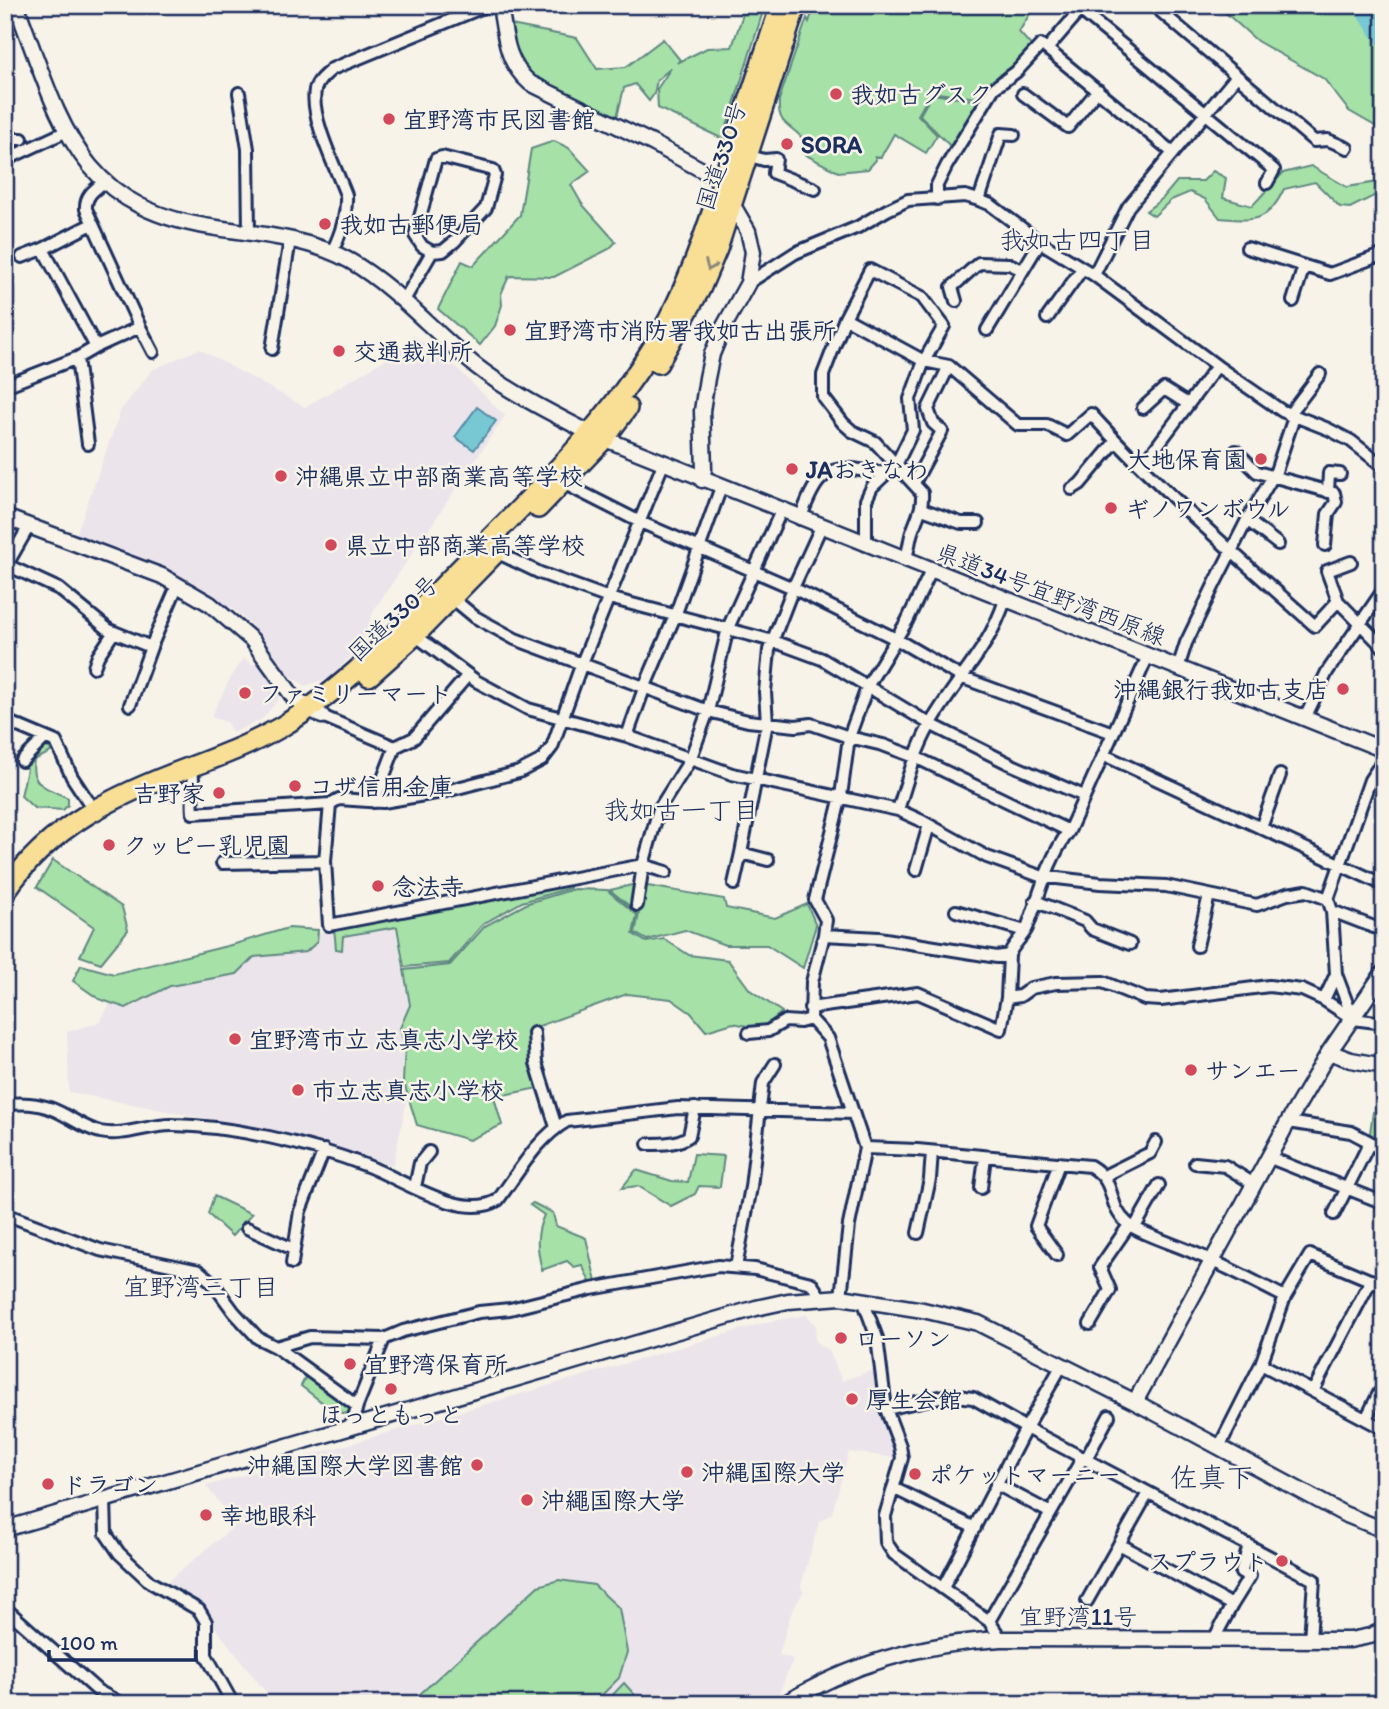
<svg xmlns="http://www.w3.org/2000/svg" width="1389" height="1709" font-family="Itim,'Klee One',sans-serif">
	<style>
		.built { fill: #ebe4eb }
		.green { fill: #a6e1a7; stroke: #608882; stroke-width: 2 }
		.water { fill: #78c8d4; stroke: #538ba5; stroke-width: 2 }
		.lines { fill: none; stroke-linecap: round; stroke-linejoin: round }
		.river { stroke: #78c8d4; stroke-width: 18 }
		.street-casing { stroke: #1b2f5e; stroke-width: 16 }
		.secondary-casing { stroke: #1b2f5e; stroke-width: 19 }
		.highway-casing { stroke: #1b2f5e; stroke-width: 24 }
		.street { stroke: #f7f3e8; stroke-width: 10 }
		.secondary { stroke: #f7f3e8; stroke-width: 14 }
		.highway { stroke: #f9df96; stroke-width: 19 }
		.oneway { stroke: #8a877a }
		.poi-dot { fill: #d1495b; stroke: #f7f3e8; stroke-width: 2.5 }
		.labels { text-anchor: middle; dominant-baseline: central; stroke-width: 5; stroke-linejoin: round; paint-order: stroke }
		.poi-label { font-size: 24px; font-weight: bold; fill: #1b2f5e; stroke: #f7f3e8; text-anchor: start }
		.street-label { font-size: 24px; fill: #1b2f5e; stroke: #f7f3e8 }
		.neighbourhood-label { font-size: 26px; fill: #1b2f5e; stroke: #f7f3e8 }
		.quarter-label { font-size: 28px; fill: #1b2f5e; stroke: #f7f3e8 }
	</style>
	<rect width="100%" height="100%" fill="#f7f3e8"/>
	<filter id="ink" filterUnits="userSpaceOnUse"><feTurbulence type="fractalNoise" baseFrequency=".0143" numOctaves="2"/><feDisplacementMap in="SourceGraphic" scale="14" xChannelSelector="R" yChannelSelector="G"/><feConvolveMatrix kernelMatrix="1 2 1 2 8 2 1 2 1" color-interpolation-filters="sRGB"/></filter>
	<g filter="url(#ink)">
		<!-- built -->
		<path class="built" d="M412,335L449,360L505,416L374,610L361,644L332,677L305,686L289,675L250,624L231,607H227L192,583L173,573L76,535L121,410L152,370L199,349L305,407L398,352Z
			M244,658L253,665L260,662L272,676L279,693V699L262,719L233,733L226,722L211,717L232,675Z
			M393,915L409,1004L399,1028L404,1046L401,1079L407,1100L393,1165L224,1122L69,1092L67,1032L100,1022L123,979Z
			M807,1315L816,1326L815,1339L820,1346L829,1350L842,1381L876,1369L880,1415L897,1458L849,1452L832,1513L819,1522L801,1586L803,1592L790,1616L779,1655L793,1659L776,1701L771,1704H275L196,1603L162,1586L237,1524L206,1486L767,1322Z"/>
		<!-- green -->
		<path class="green" d="M746,5H765L723,139L658,108L657,89L671,68L657,80L654,94L649,101L635,84L624,88L617,117L530,77L513,49L511,25L577,38L597,69L626,67L663,39L680,60L677,63L707,48L732,47Z
			M815,5H1035L1019,32L1034,49L1014,66L999,75L983,99L931,92L918,115L937,135L926,153L894,134L881,157H875L876,160L868,169L838,172L802,153L804,140C790,123 777,126 779,100L807,18L809,22Z
			M1217,5H1378L1384,10V131L1349,111L1324,79L1257,41Z
			M932,94L979,101L952,148L920,115Z
			M554,141L569,148L590,171L571,185L582,204L616,242L609,249L554,277L509,276L501,294L502,305L495,326L480,345L438,309L462,261L473,266L520,215L531,149Z
			M1311,166L1347,187L1384,181V191L1350,208L1340,207L1315,182L1284,189C1268,223 1254,221 1220,218L1205,199L1190,192L1171,200L1154,216L1146,211L1163,198L1177,181H1203L1213,171L1226,178L1223,198L1252,206L1283,173Z
			M36,746L50,748L51,752L34,760C29,786 48,788 68,798V805L63,810L34,808L21,796L27,769L25,765Z
			M53,860L122,907L128,930L101,963L80,956L94,927L37,887Z
			M636,884L724,899L726,908L775,918L807,904L816,925L803,968L767,945H725L685,930L647,940L635,933L639,914L610,890Z
			M570,885V888L522,902L483,924L449,963L404,967L397,927L343,936L342,950L336,949L334,927Z
			M574,889L607,890L637,915L633,934L646,942L664,939L689,955L728,960L750,990L782,1012L764,1027H752L733,1023L706,1031L691,1013L671,999L627,994L528,1030L538,1088L494,1097L502,1125L469,1140L417,1125L403,1080L405,1047L400,1028L410,1005L404,970L450,965L485,926L528,903Z
			M288,928L318,930L317,942L306,952L254,957L237,974L170,986L126,1008L99,999L73,981L81,965L114,974L235,944Z
			M1373,1112L1384,1114V1148L1370,1133Z
			M694,1154L724,1156L720,1187L699,1186L695,1194L671,1206L638,1186L622,1188L636,1170L672,1181L688,1182Z
			M214,1196L252,1214L232,1236L208,1214Z
			M533,1203L553,1213L556,1226L586,1238L596,1282H590L582,1265L574,1267L567,1261L542,1270C537,1249 535,1235 544,1215L530,1205Z
			M307,1374L352,1405L347,1414L332,1410L301,1386Z
			M559,1580L594,1585L619,1608L627,1652L619,1678L593,1704H418L420,1694L538,1586Z
			M624,1683L643,1704H604Z"/>
		<!-- water -->
		<path class="water" d="M477,407L496,421L474,450L455,437Z"/>
		<g class="lines">
			<!-- river -->
			<path class="river" d="M1361,5L1384,38"/>
			<defs>
				<path id="street" d="M1074,5L1274,170L1267,183
					M1153,5L1314,141L1328,140L1347,148
					M1083,7L1047,49L1172,152
					M239,93L248,149L249,233
					M1023,94L1068,127L1098,90
					M5,139H22
					M747,155L764,160L776,159L774,173L815,189
					M5,160L67,131
					M937,199V185L947,165L994,88L1016,72L1041,45
					M979,200L1001,134L1014,135
					M1247,248L1330,274L1384,254
					M43,249L96,347
					M332,252C341,233 347,216 346,195C336,168 310,118 315,90C317,81 325,75 332,69L488,5
					M22,257L43,249L92,224
					M1094,275L1128,207L1236,77
					M748,283L795,253L858,227L887,210L908,200L965,196L979,200L991,205L1040,242L1094,275L1217,366L1282,411L1328,429L1351,441L1384,467
					M956,301L952,287L979,263L1009,264L1023,270
					M1293,301L1304,266
					M403,302L432,252L422,246L415,235L436,159L442,157L493,170L495,175L486,208L454,242L443,251L432,252
					M1047,318L1082,269
					M140,327L153,352
					M987,330L1040,242
					M272,349L290,240
					M77,358L88,444
					M949,366L1018,425H1047L1067,435L1091,414C1160,490 1238,557 1315,626L1338,601L1384,648
					M5,386L77,358L96,347L140,327L86,209C85,196 94,190 103,183
					M1143,408L1164,389L1188,404
					M1289,415L1320,374
					M1236,451L1257,472L1334,493L1336,502L1328,514L1325,545
					M1142,466L1217,366
					M563,483L640,522L793,588L896,639L963,678L1113,733
					M1072,489L1080,484L1116,441
					M1328,492L1329,473L1340,474
					M922,509L961,523H978
					M800,519C811,492 818,466 852,469C863,470 874,473 885,472L897,463L913,430L910,399L924,361L944,326L922,297L870,270L845,318
					M1247,520L1278,544
					M866,545V500L872,487L890,470
					M496,552L540,573L609,598L773,641L822,659L930,724L1010,764L1084,796
					M905,560C909,551 909,541 912,532C917,517 923,509 922,493L875,442L852,431L843,423L823,397V375L845,318L924,361L949,366L928,409L933,423L942,431L914,483
					M7,565L59,589L109,630L151,647L178,584
					M5,568L29,526
					M452,598L475,617L515,639L708,711L748,721L796,726L811,724L849,737L883,745L915,757L1069,831
					M1338,601L1327,571L1351,562
					M415,635L476,681L528,709L627,736L732,774L898,810L920,820L987,857L1040,876L1100,883L1166,886L1257,905L1287,894L1306,891L1328,899
					M94,667L98,656L114,632
					M1178,668L1186,643L1215,583L1247,520L1276,471L1294,417
					M130,705L151,647
					M322,716L395,747
					M1305,718L1327,672L1384,589
					M6,721L56,742L72,777L93,809
					M627,736L645,686L675,616L721,487
					M1104,755L1384,885
					M22,761L45,738
					M191,767C196,782 191,797 193,813L330,804L339,799L383,802L442,792L519,772L542,760L552,747L582,663L663,464
					M374,802L395,747L414,738L468,675
					M898,810C907,781 915,751 930,725C955,680 988,652 1005,600
					M1261,828L1280,775
					M768,860L741,853L767,723L765,692L769,650L793,588L821,527
					M325,861L329,925L643,865L666,872
					M222,863L325,861L330,804
					M916,870L929,825
					M734,884L741,853
					M1035,901L1085,921L1092,929L1130,944
					M637,905L643,865L659,809L690,760L708,711L728,628L781,511
					M956,911L1025,931
					M1332,911L1384,931
					M824,935L879,938L997,957L1009,955C1013,944 1023,937 1027,928C1040,894 1047,861 1069,831L1148,656
					M1197,946L1209,895
					M1007,998L1020,996L1031,988L1056,983L1103,982L1145,999L1161,1000L1269,986L1302,990L1324,1000L1353,1019L1384,1023
					M1324,1000L1336,974
					M810,1008L918,993L1001,1029L1007,998L1009,955
					M1353,1019L1336,974L1332,911L1328,899L1370,780L1384,759
					M534,1033L536,1063L556,1127
					M749,1033L768,1031L785,1021L800,1022L811,1019
					M5,1104C22,1103 37,1103 52,1109C68,1115 83,1128 100,1132C125,1137 149,1124 174,1125C233,1126 310,1144 365,1165C400,1178 463,1222 498,1200C518,1173 538,1137 567,1121L678,1108L853,1113
					M1288,1122L1351,1132L1370,1142L1384,1152
					M648,1144C662,1144 678,1144 689,1136L695,1108
					M865,1148L917,1150L1090,1166C1119,1183 1105,1203 1127,1223C1138,1233 1177,1245 1192,1252C1224,1265 1255,1282 1285,1297
					M1268,1157L1384,1203
					M1195,1163L1225,1166L1254,1184
					M1104,1176L1150,1153L1156,1142
					M415,1187L420,1163L429,1152
					M981,1188L985,1157
					M5,1214L100,1250L199,1271L212,1282L234,1312L258,1338L276,1347L357,1406
					M1334,1214L1370,1142
					M1135,1227L1159,1185
					M247,1228L293,1249
					M918,1233L930,1179L932,1152
					M1057,1255L1036,1226L1059,1163
					M292,1263L300,1211L324,1150
					M736,1267L751,1187L763,1083L775,1064
					M841,1297L849,1225L865,1148L828,1038L811,1019L812,982L824,935L826,920L815,900L841,796L849,737L868,685L907,621L931,571
					M863,1300L877,1338L886,1409L900,1446L902,1458L885,1516L886,1542L894,1554L989,1621L1001,1639
					M1090,1324L1110,1290L1100,1267L1129,1225
					M276,1347L310,1337L384,1339
					M1261,1364L1384,1429
					M1313,1391L1371,1280
					M886,1409L948,1395L973,1398L1026,1428L1062,1365
					M1366,1419L1379,1393L1384,1390
					M351,1429L357,1406L384,1339L403,1331L479,1312L510,1309L591,1289L718,1266L755,1269L811,1283L821,1298
					M1219,1447L1261,1364L1285,1297L1310,1255L1384,1286
					M1086,1459L1109,1416
					M996,1484L1051,1513
					M893,1488L975,1528
					M105,1499L106,1534L119,1553L150,1582L199,1610L206,1622V1655L233,1704
					M1119,1544L1232,1605L1250,1576L1241,1573L1249,1545
					M943,1588L1026,1428L1314,1580L1310,1640
					M1087,1601L1148,1493
					M5,1608L98,1691L122,1704
					M989,1621L1083,1457
					M1214,1639L1232,1605"/>
				<path id="secondary" d="M16,5C61,121 75,209 217,228C262,235 309,238 350,261C397,288 433,332 476,366C511,393 551,413 590,433L1384,750
					M500,5C505,35 506,63 530,83L654,144L717,178L748,231L753,252L748,283L722,330L712,354L707,378L702,411L704,469L702,480
					M5,517L162,576L210,604L252,640L294,698L322,716
					M1329,1052L1351,1060L1384,1066
					M1135,1402L1288,1122L1329,1052L1384,972
					M5,1529L756,1308L788,1301L841,1297L923,1310L978,1323L1135,1402L1344,1514L1384,1530
					M784,1704C850,1664 924,1643 1001,1639L1350,1640L1370,1636L1384,1630"/>
				<path id="highway" d="M658,363L700,289L717,249L796,5
					M538,508L604,439L627,408
					M369,676L415,635L495,553
					M5,892C49,825 118,794 191,767C222,755 252,744 281,727C349,686 405,625 461,568C535,493 620,414 669,319C693,273 708,224 725,175C743,118 762,62 781,5"/>
			</defs>
			<!-- street casing -->
			<use href="#street" class="street-casing"/>
			<!-- secondary casing -->
			<use href="#secondary" class="secondary-casing"/>
			<!-- highway casing -->
			<use href="#highway" class="highway-casing"/>
			<!-- street -->
			<use href="#street" class="street"/>
			<!-- secondary -->
			<use href="#secondary" class="secondary"/>
			<!-- highway -->
			<use href="#highway" class="highway"/>
		</g>
		<!-- one-way arrows -->
		<defs><path id="oneway-chevron" d="M-2-3.5L2.5 0L-2 3.5" fill="none" stroke-width="1.6" stroke-linecap="round" stroke-linejoin="round" transform="scale(1.75)"/></defs>
		<use class="oneway" href="#oneway-chevron" transform="translate(710 266) rotate(112)"/>
	</g>
	<!-- markers -->
	<g class="poi-dot">
		<circle cx="836" cy="94" r="7"/>
		<circle cx="389" cy="119" r="7"/>
		<circle cx="787" cy="144" r="7"/>
		<circle cx="325" cy="224" r="7"/>
		<circle cx="510" cy="330" r="7"/>
		<circle cx="339" cy="351" r="7"/>
		<circle cx="1261" cy="459" r="7"/>
		<circle cx="792" cy="469" r="7"/>
		<circle cx="281" cy="476" r="7"/>
		<circle cx="1111" cy="508" r="7"/>
		<circle cx="331" cy="545" r="7"/>
		<circle cx="1343" cy="689" r="7"/>
		<circle cx="245" cy="693" r="7"/>
		<circle cx="295" cy="786" r="7"/>
		<circle cx="219" cy="793" r="7"/>
		<circle cx="109" cy="845" r="7"/>
		<circle cx="378" cy="886" r="7"/>
		<circle cx="235" cy="1039" r="7"/>
		<circle cx="1191" cy="1070" r="7"/>
		<circle cx="298" cy="1090" r="7"/>
		<circle cx="841" cy="1338" r="7"/>
		<circle cx="350" cy="1364" r="7"/>
		<circle cx="391" cy="1389" r="7"/>
		<circle cx="852" cy="1399" r="7"/>
		<circle cx="477" cy="1465" r="7"/>
		<circle cx="687" cy="1472" r="7"/>
		<circle cx="915" cy="1474" r="7"/>
		<circle cx="48" cy="1484" r="7"/>
		<circle cx="527" cy="1500" r="7"/>
		<circle cx="206" cy="1515" r="7"/>
		<circle cx="1282" cy="1561" r="7"/>
	</g>
	<g class="labels">
		<!-- poi labels -->
		<g class="poi-label">
			<text x="850" y="94">我如古グスク</text>
			<text x="403" y="119">宜野湾市民図書館</text>
			<text x="801" y="144">SORA</text>
			<text x="339" y="224">我如古郵便局</text>
			<text x="524" y="330">宜野湾市消防署我如古出張所</text>
			<text x="353" y="351">交通裁判所</text>
			<text x="1247" y="459" text-anchor="end">大地保育園</text>
			<text x="806" y="469">JAおきなわ</text>
			<text x="295" y="476">沖縄県立中部商業高等学校</text>
			<text x="1125" y="508">ギノワンボウル</text>
			<text x="345" y="545">県立中部商業高等学校</text>
			<text x="1329" y="689" text-anchor="end">沖縄銀行我如古支店</text>
			<text x="259" y="693">ファミリーマート</text>
			<text x="309" y="786">コザ信用金庫</text>
			<text x="205" y="793" text-anchor="end">吉野家</text>
			<text x="123" y="845">クッピー乳児園</text>
			<text x="392" y="886">念法寺</text>
			<text x="249" y="1039">宜野湾市立 志真志小学校</text>
			<text x="1205" y="1070">サンエー</text>
			<text x="312" y="1090">市立志真志小学校</text>
			<text x="855" y="1338">ローソン</text>
			<text x="364" y="1364">宜野湾保育所</text>
			<text x="866" y="1399">厚生会館</text>
			<text x="391" y="1414" text-anchor="middle">ほっともっと</text>
			<text x="463" y="1465" text-anchor="end">沖縄国際大学図書館</text>
			<text x="701" y="1472">沖縄国際大学</text>
			<text x="929" y="1474">ポケットマーニー</text>
			<text x="62" y="1484">ドラゴン</text>
			<text x="541" y="1500">沖繩国際大学</text>
			<text x="220" y="1515">幸地眼科</text>
			<text x="1268" y="1561" text-anchor="end">スプラウト</text>
		</g>
		<!-- street labels -->
		<g class="street-label">
			<text transform="translate(721 156) rotate(-72)">国道330号</text>
			<text transform="translate(1051 594) rotate(21)">県道34号宜野湾西原線</text>
			<text transform="translate(393 618) rotate(-43)">国道330号</text>
			<text x="1078" y="1616">宜野湾11号</text>
		</g>
		<!-- neighbourhood labels -->
		<g class="neighbourhood-label">
			<text x="1077" y="240">我如古四丁目</text>
			<text x="681" y="810">我如古一丁目</text>
			<text x="201" y="1287">宜野湾三丁目</text>
		</g>
		<!-- quarter labels -->
		<g class="quarter-label">
			<text x="1212" y="1477">佐真下</text>
		</g>
	</g>
	<!-- margin -->
	<rect width="1389" height="1709" fill="none" stroke="#f7f3e8" stroke-width="28"/>
	<rect x="14" y="14" width="1361" height="1681" fill="none" stroke="#1b2f5e" stroke-width="2.5" filter="url(#ink)"/>
	<!-- scale -->
	<path d="M49 1650v10h147v-10" fill="none" stroke="#1b2f5e" stroke-width="3.5"/>
	<text x="60" y="1650" font-size="21" fill="#1b2f5e" stroke="#f7f3e8" stroke-width="5" paint-order="stroke">100 m</text>
</svg>
